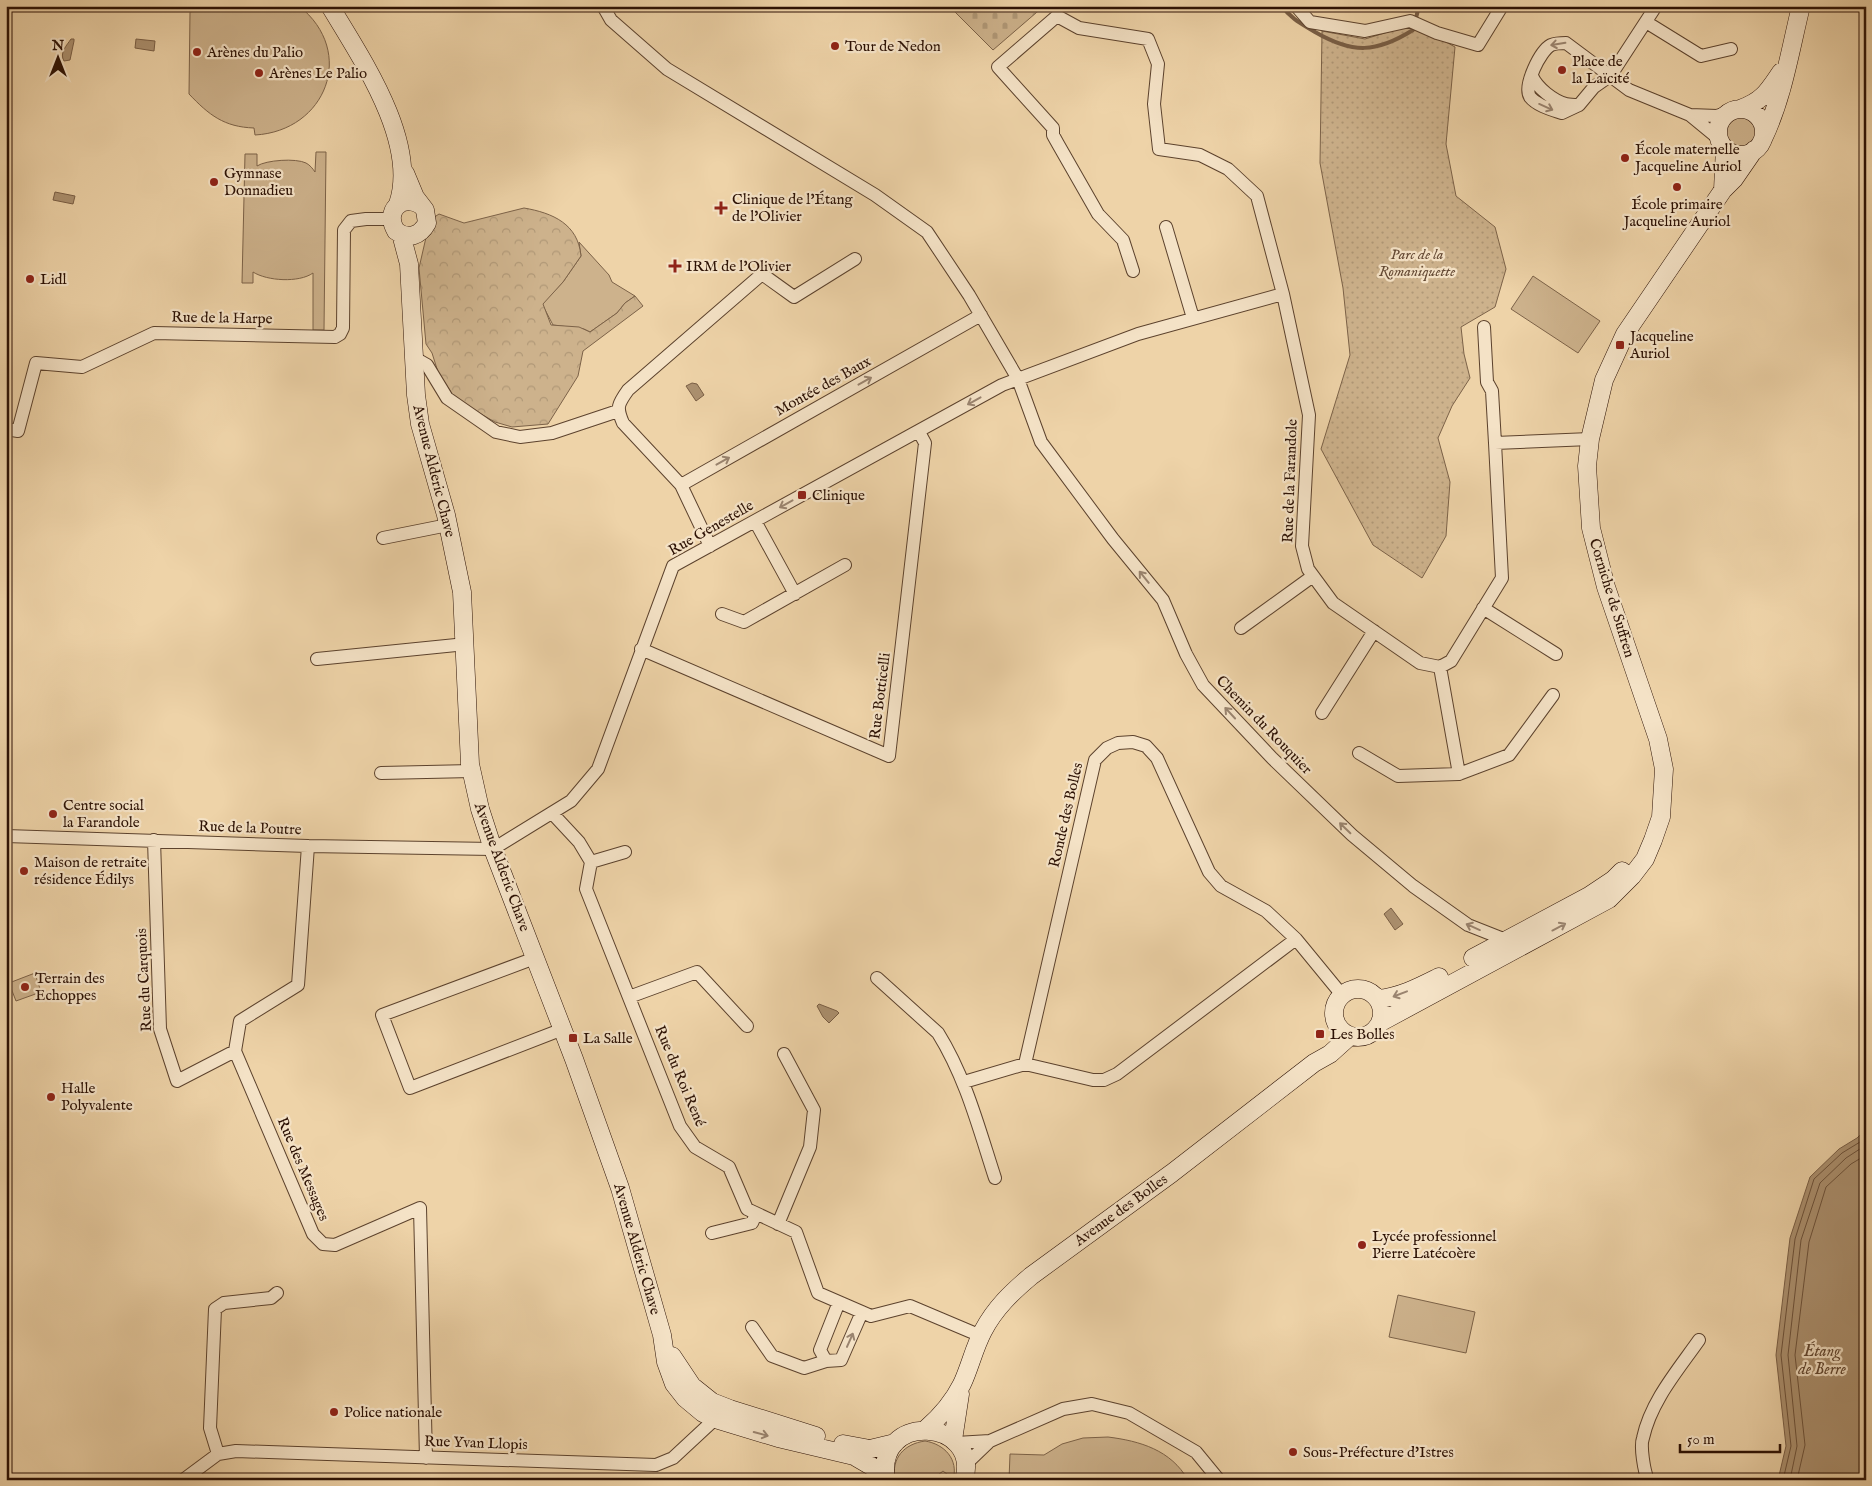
<svg xmlns="http://www.w3.org/2000/svg" width="1872" height="1486" font-family="'IM FELL English',serif">
	<style>
		.grass { fill: #cdb28c; stroke: #7c6248 }
		.forest { fill: url(#forest-crowns); stroke: #7c6248 }
		.cemetery { fill: url(#cemetery-stones); stroke: #7c6248 }
		.park { fill: url(#park-dots); stroke: #7c6248 }
		.water { fill: #ac9170; stroke: #795e45 }
		.lines { fill: none; stroke-linecap: round; stroke-linejoin: round }
		.shore { stroke: #6c513a; stroke-width: 1 }
		.stream { stroke: #795e45; stroke-width: 4 }
		.street-casing { stroke: #5c422d; stroke-width: 14 }
		.secondary-casing { stroke: #2c1104; stroke-width: 19 }
		.street { stroke: #f4e2c6; stroke-width: 12 }
		.secondary { stroke: #f4e2c6; stroke-width: 18 }
		.oneway { stroke: #9a846f }
		.poi-dot { fill: #8f2418; stroke: #f4e2c6; stroke-width: 2 }
		.labels { text-anchor: middle; dominant-baseline: central; stroke-width: 4.5; stroke-linejoin: round; paint-order: stroke }
		.poi-label { font-size: 15px; fill: #2c1104; stroke: #f4e2c6; text-anchor: start }
		.park-label { font-size: 15px; font-style: italic; fill: #644934; stroke: #f4e2c6 }
		.street-label { font-size: 15px; fill: #2c1104; stroke: #f4e2c6 }
		.water-label { font-size: 16px; font-style: italic; fill: #5f442f; stroke: #f4e2c6 }
	</style>
	<defs>
		<pattern id="forest-crowns" width="20" height="18" patternUnits="userSpaceOnUse" patternTransform="scale(1.25)"><rect width="20" height="18" fill="#cdb28c"/><path d="M2 6a3 3 0 1 1 6 0M12 15a3 3 0 1 1 6 0" fill="none" stroke="#b09877"/></pattern>
		<pattern id="cemetery-stones" width="16" height="16" patternUnits="userSpaceOnUse" patternTransform="scale(1.25)"><rect width="16" height="16" fill="#cdb28c"/><path d="M2 7V4a2 2 0 0 1 4 0v3zM10 15v-3a2 2 0 0 1 4 0v3z" fill="#b09877"/></pattern>
		<pattern id="park-dots" width="8" height="8" patternUnits="userSpaceOnUse" patternTransform="scale(1.25)"><rect width="8" height="8" fill="#cdb28c"/><path d="M2 2h.1M6 6h.1" fill="none" stroke="#b09877" stroke-width="1.8" stroke-linecap="round"/></pattern>
	</defs>
	<rect width="100%" height="100%" fill="#eed3a8"/>
	<filter id="stains"><feTurbulence type="fractalNoise" baseFrequency=".004" numOctaves="4"/><feColorMatrix values="0 0 0 0 .2 0 0 0 0 .09 0 0 0 0 .02 0 0 0 .5 -.17"/></filter>
	<radialGradient id="worn" r=".72"><stop offset=".6" stop-color="#630" stop-opacity="0"/><stop offset="1" stop-color="#630" stop-opacity=".3"/></radialGradient>
	<!-- grass -->
	<path class="grass" d="M195,6H299C357,52 326,131 255,135L254,128C224,127 209,115 189,94L190,12L195,11Z
		M1725 133a16 16 0 1 1 32 0a16 16 0 1 1-32 0Z
		M316,152H326L324,330H313V273C299,283 267,281 253,272V283H242L245,154H257V166C266,160 296,158 306,163C310,165 313,169 315,172Z
		M579,242L609,275L612,282L635,296L625,303L617,313L590,332L584,329L553,325L542,304L563,282L581,256Z
		M1533,276L1600,321L1578,353L1511,309Z
		M35,973L41,992L16,1001L9,983Z
		M1398,1295L1475,1312L1466,1353L1389,1337Z
		M1108,1437C1140,1441 1171,1450 1188,1480H1009L1010,1454L1044,1455L1062,1444L1083,1438Z
		M925,1441C944,1444 959,1459 953,1480H946L948,1475L943,1471L938,1475L939,1480H895C891,1458 904,1444 925,1441Z"/>
	<!-- forest -->
	<path class="forest" d="M524,208C553,213 578,224 581,256L563,282L543,304L551,325L579,327L590,332L617,313L625,303L635,296L643,306L583,351L578,376L548,424L512,427L495,422L456,400L438,372L432,353L426,344L419,268L430,220L439,214L464,223Z"/>
	<!-- cemetery -->
	<path class="cemetery" d="M949,6H1044L993,50Z"/>
	<!-- park -->
	<path class="park" d="M1414,24L1455,47L1446,144L1456,196L1495,227L1506,269L1495,307L1461,327L1464,354L1470,378L1452,406L1438,438L1450,482L1446,536L1422,578L1373,545L1321,449L1350,355L1343,288L1320,163L1322,31L1365,39Z"/>
	<!-- water -->
	<path class="water" d="M71,39H74V41L70,60L64,61C59,53 67,45 71,39Z
		M136,39L155,41L154,51L135,48Z
		M55,192L75,196L73,204L53,200Z
		M692,383L697,384L704,395L696,401L686,386Z
		M1391,908L1403,924L1395,930L1384,914Z
		M819,1004L837,1011L839,1013L829,1023L823,1017L817,1006Z
		M1866,1129V1480H1778L1786,1446L1776,1355L1790,1238L1810,1177L1839,1149L1857,1138Z"/>
	<g class="lines">
		<!-- shore -->
		<path class="shore" d="M1783,1480L1791,1446L1781,1355L1795,1239L1814,1179L1842,1153L1860,1142L1866,1136
			M1790,1480L1797,1446L1788,1355L1801,1240L1820,1183L1846,1158L1866,1145
			M1797,1480L1805,1445L1795,1355L1809,1242L1826,1187L1851,1164L1866,1155"/>
		<!-- stream -->
		<path class="stream" d="M1282,6C1291,19 1302,24 1315,32C1353,54 1376,53 1413,30
			M1416,18L1419,6"/>
		<defs>
			<path id="street" d="M603,6L611,20L667,69L875,195L927,232L969,295L1018,379L1041,442L1113,539L1163,600L1186,654L1203,685L1272,758L1352,835L1413,886L1468,925L1506,940L1510,944
				M1296,6L1310,22L1365,31L1410,21L1437,33L1478,45L1502,6
				M1646,22L1701,56L1731,49
				M1532,76C1537,88 1554,101 1566,104C1570,105 1575,105 1579,105L1594,87L1611,75L1656,6
				M1579,105L1562,113C1553,110 1537,106 1530,97C1523,86 1540,51 1551,45C1556,43 1561,43 1566,43L1629,90L1690,115L1718,138
				M1690,115L1717,116L1728,112
				M1166,227L1193,318
				M1133,271L1123,240L1098,214L1058,144L1053,135V128L998,67L1057,16L1079,28L1148,39L1158,64L1154,104L1159,149L1200,155L1228,169L1257,196L1283,294L1309,415L1302,546L1308,569L1333,603L1420,663L1440,667L1451,661L1502,578L1495,443L1590,439
				M1484,327L1487,382L1492,391L1495,443
				M413,357L427,365L447,398L496,432L520,437L552,433L618,411
				M6,429L18,431L36,363L82,367L154,333L335,337L340,334L343,328L344,230L351,221L366,219H392
				M681,485L981,315
				M755,521L795,594
				M383,538L448,525
				M710,546L681,485L623,423C616,407 618,404 628,390L762,274L794,297L855,259
				M1483,608L1556,654
				M722,614L744,622L845,565
				M1241,628L1313,576
				M641,649L889,756L925,443L919,432
				M317,659L466,644
				M1440,667L1459,774
				M1322,713L1374,631
				M1359,753L1398,776L1459,774L1509,755L1553,695
				M381,773L472,771
				M552,813L579,842L591,862L586,889L680,1126L695,1147L729,1167L747,1209L796,1232L818,1293L871,1316L910,1306L981,1336
				M6,836L308,846L493,849L571,801L598,769L673,566L1002,385L1138,334L1283,294
				M154,840L160,1029L177,1081L235,1051
				M308,846L298,985L240,1021L235,1051L313,1234L323,1244L335,1245L420,1208L426,1458
				M591,862L625,852
				M535,958L382,1015L410,1088L563,1029
				M877,978L938,1033C966,1078 979,1129 995,1178
				M629,997L697,972L747,1026
				M1025,1064L1095,760L1107,748L1118,743L1133,742L1146,746L1157,758L1209,872L1221,886L1266,911L1296,939L1342,995
				M964,1082L1025,1064L1093,1080H1104L1117,1074L1296,939
				M778,1224L810,1147L814,1110L784,1054
				M712,1233L752,1223L756,1214
				M839,1302L820,1350L826,1361L841,1360L862,1312
				M752,1327L772,1356L804,1368L826,1361
				M956,1443L990,1441
				M218,1454L210,1428L215,1309L224,1303L271,1298L277,1293
				M966,1464L990,1441L1063,1409L1092,1404L1129,1413L1196,1452L1219,1480
				M183,1480L218,1454L236,1451L656,1465L673,1458L715,1419L719,1412
				M1648,1480C1644,1471 1640,1446 1643,1438C1651,1401 1678,1370 1699,1340"/>
			<path id="secondary" d="M330,6C361,58 419,142 398,204
				M1740,109C1763,101 1768,91 1781,72
				M1718 132a23 23 0 1 1 46 0a23 23 0 1 1-46 0Z
				M1763,139C1783,97 1790,51 1801,6
				M405,173L415,197L425,210L427,223C420,236 408,240 396,231C384,211 401,194 421,205
				M1723,190L1725,148
				M401,234L409,264L416,395L420,424L446,515L462,592L470,764L480,809L493,849L574,1059L620,1188L662,1335L666,1362L674,1384L685,1398L703,1413L715,1419L778,1438L854,1456L878,1470L886,1478
				M1473,958L1589,896L1613,880L1622,871
				M1334 1013a24 24 0 1 1 48 0a24 24 0 1 1-48 0Z
				M1378,999C1400,997 1419,987 1439,977
				M1381,1022L1609,899L1632,876L1645,859L1653,840L1661,817L1664,769L1658,739L1606,587L1591,528L1587,466L1590,439L1604,380L1625,334L1723,190L1734,179L1754,150
				M672,1356L692,1386L712,1402L730,1409L816,1436
				M926,1429C941,1416 953,1402 962,1384C970,1367 974,1348 983,1331C995,1308 1012,1292 1031,1276L1172,1173L1314,1063L1330,1054L1350,1036
				M953,1440L960,1394
				M843,1444L870,1449L895,1443
				M886,1480C874,1410 982,1419 964,1480"/>
		</defs>
		<!-- street casing -->
		<use href="#street" class="street-casing"/>
		<!-- secondary casing -->
		<use href="#secondary" class="secondary-casing"/>
		<!-- street -->
		<use href="#street" class="street"/>
		<!-- secondary -->
		<use href="#secondary" class="secondary"/>
	</g>
	<!-- one-way arrows -->
	<defs><path id="oneway-shaft" d="M-6 0H5M1.5-3L5.5 0L1.5 3" fill="none" stroke-width="1.6" stroke-linecap="round" stroke-linejoin="round" transform="scale(1.25)"/></defs>
	<g class="oneway">
		<use href="#oneway-shaft" transform="translate(1558 44) rotate(171)"/>
		<use href="#oneway-shaft" transform="translate(1546 107) rotate(24)"/>
		<use href="#oneway-shaft" transform="translate(865 381) rotate(-29)"/>
		<use href="#oneway-shaft" transform="translate(974 401) rotate(151)"/>
		<use href="#oneway-shaft" transform="translate(723 461) rotate(-29)"/>
		<use href="#oneway-shaft" transform="translate(786 504) rotate(151)"/>
		<use href="#oneway-shaft" transform="translate(1144 577) rotate(-129)"/>
		<use href="#oneway-shaft" transform="translate(1230 713) rotate(-133)"/>
		<use href="#oneway-shaft" transform="translate(1345 828) rotate(-136)"/>
		<use href="#oneway-shaft" transform="translate(1473 927) rotate(-156)"/>
		<use href="#oneway-shaft" transform="translate(1559 927) rotate(-28)"/>
		<use href="#oneway-shaft" transform="translate(1400 994) rotate(159)"/>
		<use href="#oneway-shaft" transform="translate(850 1340) rotate(-66)"/>
		<use href="#oneway-shaft" transform="translate(761 1434) rotate(15)"/>
	</g>
	<!-- markers -->
	<g class="poi-dot">
		<circle cx="835" cy="46" r="5"/>
		<circle cx="197" cy="52" r="5"/>
		<circle cx="1562" cy="70" r="5"/>
		<circle cx="259" cy="73" r="5"/>
		<circle cx="1625" cy="158" r="5"/>
		<circle cx="214" cy="182" r="5"/>
		<circle cx="1677" cy="187" r="5"/>
		<path d="M718.5 200.5h5v5h5v5h-5v5h-5v-5h-5v-5h5z"/>
		<path d="M672.5 258.5h5v5h5v5h-5v5h-5v-5h-5v-5h5z"/>
		<circle cx="30" cy="279" r="5"/>
		<rect x="1615" y="340" width="10" height="10" rx="2.5"/>
		<rect x="797" y="490" width="10" height="10" rx="2.5"/>
		<circle cx="53" cy="814" r="5"/>
		<circle cx="24" cy="871" r="5"/>
		<circle cx="25" cy="987" r="5"/>
		<rect x="1315" y="1029" width="10" height="10" rx="2.5"/>
		<rect x="568" y="1033" width="10" height="10" rx="2.5"/>
		<circle cx="51" cy="1097" r="5"/>
		<circle cx="1362" cy="1245" r="5"/>
		<circle cx="334" cy="1412" r="5"/>
		<circle cx="1293" cy="1452" r="5"/>
	</g>
	<g class="labels">
		<!-- poi labels -->
		<g class="poi-label">
			<text x="845" y="46">Tour de Nedon</text>
			<text x="207" y="52">Arènes du Palio</text>
			<text x="1572" y="61">Place de<tspan x="1572" dy="17">la Laïcité</tspan></text>
			<text x="269" y="73">Arènes Le Palio</text>
			<text x="1635" y="149">École maternelle<tspan x="1635" dy="17">Jacqueline Auriol</tspan></text>
			<text x="224" y="173">Gymnase<tspan x="224" dy="17">Donnadieu</tspan></text>
			<text x="732" y="199">Clinique de l'Étang<tspan x="732" dy="17">de l'Olivier</tspan></text>
			<text x="1677" y="204" text-anchor="middle">École primaire<tspan x="1677" dy="17">Jacqueline Auriol</tspan></text>
			<text x="686" y="266">IRM de l'Olivier</text>
			<text x="40" y="279">Lidl</text>
			<text x="1630" y="336">Jacqueline<tspan x="1630" dy="17">Auriol</tspan></text>
			<text x="812" y="495">Clinique</text>
			<text x="63" y="805">Centre social<tspan x="63" dy="17">la Farandole</tspan></text>
			<text x="34" y="862">Maison de retraite<tspan x="34" dy="17">résidence Édilys</tspan></text>
			<text x="35" y="978">Terrain des<tspan x="35" dy="17">Echoppes</tspan></text>
			<text x="1330" y="1034">Les Bolles</text>
			<text x="583" y="1038">La Salle</text>
			<text x="61" y="1088">Halle<tspan x="61" dy="17">Polyvalente</tspan></text>
			<text x="1372" y="1236">Lycée professionnel<tspan x="1372" dy="17">Pierre Latécoère</tspan></text>
			<text x="344" y="1412">Police nationale</text>
			<text x="1303" y="1452">Sous-Préfecture d'Istres</text>
		</g>
		<!-- park labels -->
		<g class="park-label">
			<text x="1417" y="254">Parc de la<tspan x="1417" dy="17">Romaniquette</tspan></text>
		</g>
		<!-- street labels -->
		<g class="street-label">
			<text transform="translate(222 318) rotate(1)">Rue de la Harpe</text>
			<text transform="translate(823 386) rotate(-29)">Montée des Baux</text>
			<text transform="translate(434 471) rotate(76)">Avenue Alderic Chave</text>
			<text transform="translate(1290 481) rotate(-88)">Rue de la Farandole</text>
			<text transform="translate(711 528) rotate(-30)">Rue Genestelle</text>
			<text transform="translate(1612 598) rotate(73)">Corniche de Suffren</text>
			<text transform="translate(880 696) rotate(-83)">Rue Botticelli</text>
			<text transform="translate(1264 725) rotate(46)">Chemin du Rouquier</text>
			<text transform="translate(1066 815) rotate(-77)">Ronde des Bolles</text>
			<text transform="translate(250 828) rotate(2)">Rue de la Poutre</text>
			<text transform="translate(502 867) rotate(70)">Avenue Alderic Chave</text>
			<text transform="translate(144 980) rotate(-93)">Rue du Carquois</text>
			<text transform="translate(680 1076) rotate(67)">Rue du Roi René</text>
			<text transform="translate(303 1169) rotate(67)">Rue des Messages</text>
			<text transform="translate(1121 1210) rotate(-36)">Avenue des Bolles</text>
			<text transform="translate(637 1249) rotate(74)">Avenue Alderic Chave</text>
			<text transform="translate(476 1443) rotate(2)">Rue Yvan Llopis</text>
		</g>
		<!-- water labels -->
		<g class="water-label">
			<text x="1822" y="1352">Étang<tspan x="1822" dy="18">de Berre</tspan></text>
		</g>
	</g>
	<!-- margin -->
	<rect width="1872" height="1486" fill="none" stroke="#eed3a8" stroke-width="25"/>
	<rect x="8" y="8" width="1857" height="1471" fill="none" stroke="#2c1104" stroke-width="2.5"/>
	<rect x="12" y="12" width="1847" height="1461" fill="none" stroke="#2c1104"/>
	<!-- north arrow -->
	<g transform="translate(58 58)" stroke="#f4e2c6" stroke-width="4" paint-order="stroke">
	<path d="M0-4L9 19L0 12L-9 19Z" fill="#2c1104"/>
	<text y="-8" font-size="14" font-weight="bold" text-anchor="middle" fill="#2c1104">N</text>
	</g>
	<!-- scale -->
	<path d="M1680 1444v8h100v-8" fill="none" stroke="#2c1104" stroke-width="2.5"/>
	<text x="1687" y="1444" font-size="15" fill="#2c1104" stroke="#f4e2c6" stroke-width="4" paint-order="stroke">50 m</text>
	<rect width="100%" height="100%" filter="url(#stains)"/>
	<rect width="100%" height="100%" fill="url(#worn)"/>
</svg>
